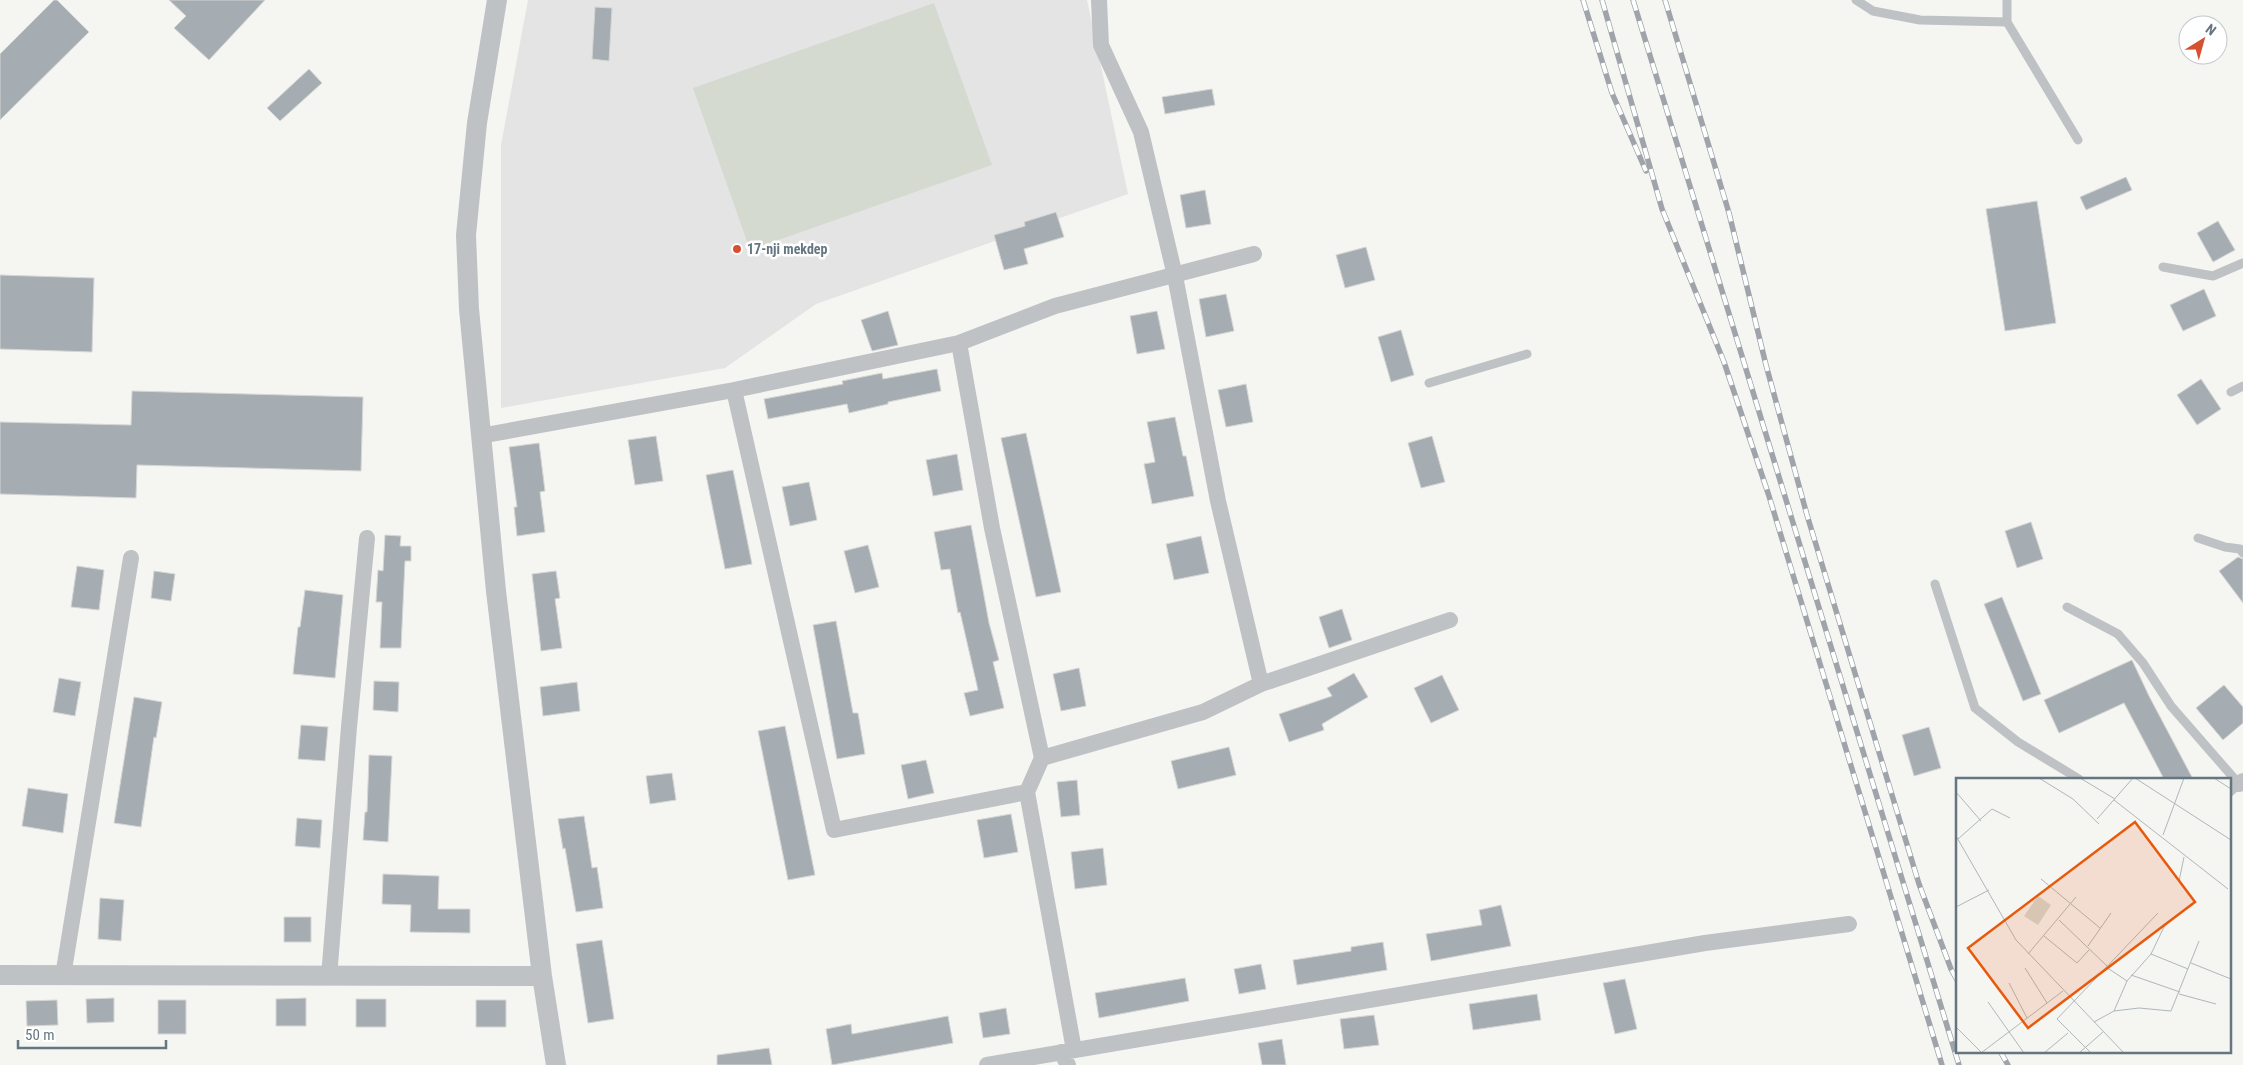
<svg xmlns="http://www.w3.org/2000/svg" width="2243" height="1065" font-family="'Roboto Condensed',sans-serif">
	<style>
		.built { fill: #e3e4e3 }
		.green { fill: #d5dad1 }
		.building { fill: #a6adb2; stroke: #d6d6d4 }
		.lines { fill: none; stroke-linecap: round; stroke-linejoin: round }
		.service { stroke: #bec2c5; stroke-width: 9 }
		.minor { stroke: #bec2c5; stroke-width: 16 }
		.tertiary { stroke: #bec2c5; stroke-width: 20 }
		.rail-casing { stroke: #9ea4a9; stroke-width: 5.5 }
		.rail { stroke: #fff; stroke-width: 4; stroke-dasharray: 11; stroke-linecap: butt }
		.poi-dot { fill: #d65131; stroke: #fff; stroke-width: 2 }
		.labels { text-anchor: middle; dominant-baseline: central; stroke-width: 5; stroke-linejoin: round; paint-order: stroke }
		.poi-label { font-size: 14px; font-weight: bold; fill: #667681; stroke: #fff; text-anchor: start }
		.inset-road { fill: none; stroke: #afb7bb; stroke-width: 1 }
		.view { fill: #e8590c; fill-opacity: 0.15; stroke: #e8590c; stroke-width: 2.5 }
		.inset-edge { fill: none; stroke: #667681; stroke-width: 2.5 }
	</style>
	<rect width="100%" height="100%" fill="#f5f5f2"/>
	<!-- built -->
	<path class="built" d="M528,0H1087L1128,194L816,304L725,368L501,408V145Z"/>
	<!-- green -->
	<path class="green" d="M934,3L992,165L750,250L693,88Z"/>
	<!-- building -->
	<path class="building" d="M54,0H57L89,32L0,120V54Z
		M169,0H265L209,60L174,28L186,16Z
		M595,7L612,8L609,61L592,59Z
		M309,69L322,83L280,121L267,108Z
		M1212,89L1215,105L1165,114L1162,97Z
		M2126,177L2132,190L2086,210L2080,197Z
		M1205,190L1211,224L1186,228L1180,195Z
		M2037,201L2056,323L2005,331L1986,209Z
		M1056,212L1064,237L1024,249L1028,264L1004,270L994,235L1025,226L1024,222Z
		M2218,221L2235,250L2213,262L2197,233Z
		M1366,247L1375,280L1345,288L1336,255Z
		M0,275L94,278L92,352L0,349Z
		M2204,289L2216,316L2183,331L2170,305Z
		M1226,294L1234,331L1206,337L1199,299Z
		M888,311L898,345L872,351L861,320Z
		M1157,311L1165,349L1137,354L1130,316Z
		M1401,330L1414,375L1391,382L1378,337Z
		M937,369L941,391L888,402V404L849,413L847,404L768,419L764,399L843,384L842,381L882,373L883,379Z
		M2201,379L2221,409L2197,425L2177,395Z
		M1246,384L1253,422L1226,427L1218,390Z
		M132,391L363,397L361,471L137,465L136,498L0,494V422L131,425Z
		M1175,417L1183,456H1186L1194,496L1152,504L1144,464L1155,462L1147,422Z
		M1026,433L1061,592L1036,597L1001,438Z
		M656,436L663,481L635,485L628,440Z
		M1432,436L1445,482L1421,488L1408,443Z
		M539,443L545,491L540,492L545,532L517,536L514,507H517L509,447Z
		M957,454L963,490L933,496L926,460Z
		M733,470L752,564L725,569L706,475Z
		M809,482L817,520L790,526L782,487Z
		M2031,522L2043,559L2017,568L2005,531Z
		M971,525L989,623L999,660L993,662L1004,708L970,716L964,693L978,690L960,612L958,613L950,569L941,570L934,532Z
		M385,535L401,536L400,546H411V561H405L401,648H380L382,602H376L378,570L383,571Z
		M1201,536L1209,573L1174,580L1166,544Z
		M868,545L879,587L855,593L844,551Z
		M2238,557L2243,559V603L2219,571Z
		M77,566L104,570L99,610L71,607Z
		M154,571L175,574L171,601L151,598Z
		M556,571L560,598L555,599L562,648L541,651L532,574Z
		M305,590L343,595L335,678L293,674L298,627H300Z
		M2002,597L2041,694L2023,701L1984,604Z
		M1342,609L1352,640L1329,648L1319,617Z
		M836,621L853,713H858L865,754L837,759L813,625Z
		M2132,660L2149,696L2193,779H2164L2124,703L2059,733L2044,700Z
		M1079,668L1086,706L1061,711L1053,674Z
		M1354,673L1368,697L1322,724L1324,730L1289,742L1279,714L1332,696L1327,688Z
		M1442,675L1459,710L1431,723L1414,688Z
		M59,678L81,682L75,716L53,712Z
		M374,681L399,682L398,712L373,710Z
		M577,682L580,711L543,716L540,687Z
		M2224,685L2243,707V723L2223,740L2196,708Z
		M134,697L162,702L156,738L154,737L141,827L114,823Z
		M301,725L328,727L325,761L298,759Z
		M785,726L815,875L788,880L758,731Z
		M1929,727L1941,768L1914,776L1902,735Z
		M1229,747L1236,775L1178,789L1171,761Z
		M369,755L392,756L388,842L363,840L365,812H367Z
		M926,760L934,793L908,799L901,765Z
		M672,773L676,800L650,804L646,776Z
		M1077,780L1080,815L1061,817L1057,782Z
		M28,788L68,794L63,833L22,826Z
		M1011,814L1018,852L984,858L977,820Z
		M584,816L592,868L597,867L603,908L576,912L565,848L563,849L558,819Z
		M297,818L322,820L320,848L295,846Z
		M1103,848L1107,885L1075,889L1071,852Z
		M383,874L439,876L438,909H470V933L410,932L411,905L382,904Z
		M100,898L124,900L121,941L98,939Z
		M1501,905L1511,946L1431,961L1426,934L1482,925L1479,910Z
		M284,917H311V942H284Z
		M602,940L614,1019L588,1023L576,944Z
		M1383,942L1387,970L1297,985L1293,960L1351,951V947Z
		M1261,964L1266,989L1239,994L1234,969Z
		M1185,978L1189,1001L1099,1018L1095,993Z
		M1625,979L1637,1029L1615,1034L1603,983Z
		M1537,994L1541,1020L1473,1030L1469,1004Z
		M114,998V1022L87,1023L86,999Z
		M306,998V1026H276V999Z
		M356,999H386V1027H356Z
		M57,1000L58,1025L27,1026L26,1001Z
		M158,1000H186V1034H158Z
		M476,1000H506V1027H476Z
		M1006,1008L1010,1034L983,1038L979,1013Z
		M1374,1015L1379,1045L1344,1049L1340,1019Z
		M948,1016L953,1043L832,1065L826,1029L851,1024L852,1034Z
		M1282,1039L1286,1065H1262L1258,1043Z
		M769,1048L772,1065H717V1055Z"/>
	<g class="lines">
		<!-- service -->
		<path class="service" d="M1856,0L1873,11L1920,20L2007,22
			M2007,0V22L2078,140
			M2163,267L2213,276L2243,263
			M1429,383L1527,354
			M2231,392L2243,386
			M2198,538L2225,547L2240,549L2243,553
			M1935,584L1975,708L2018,742L2079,779
			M2067,607L2118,634L2143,663L2171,706L2239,784L2229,793"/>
		<!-- minor -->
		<path class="minor" d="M1099,0L1101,45L1141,132L1175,276L1218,501L1261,684
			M959,343L992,528L1042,758L1027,792L1074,1050
			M734,390L834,830L1027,792
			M480,436L734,390L959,343L1055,306L1254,254
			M1042,758L1203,712L1261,684L1450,620
			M2239,784L2243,781
			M63,976L131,558
			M329,977L349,727L367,538
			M1061,1052L1068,1065
			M987,1065L1705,943L1849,924"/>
		<!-- tertiary -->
		<path class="tertiary" d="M497,0L477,123L466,235L469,309L496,591L542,976L556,1065
			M0,975L542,976"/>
		<defs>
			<path id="rail" d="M1583,0L1612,93L1646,171
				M1602,0L1662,209L1724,362L1769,496L1942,1065
				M1633,0L1959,1065
				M1665,0L1729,213L1766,365L1807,515L1919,884L1951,969L1957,980
				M2000,1051L2008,1065"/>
		</defs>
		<!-- rail casing -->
		<use href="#rail" class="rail-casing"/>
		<!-- rail -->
		<use href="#rail" class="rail"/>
	</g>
	<!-- markers -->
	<circle class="poi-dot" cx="737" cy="249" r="5"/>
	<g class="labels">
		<!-- poi labels -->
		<g class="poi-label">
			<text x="747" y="249">17-nji mekdep</text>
		</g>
	</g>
	<!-- overview -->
	<g transform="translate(1956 778)">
		<rect width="275" height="275" fill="#f5f5f2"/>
		<path d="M82,118L95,127L82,147L68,138Z" fill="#d5dad1"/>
		<path class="inset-road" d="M83,0L117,21L143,46M124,0L159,21M179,0L275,62M258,0L275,11M0,14L25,43M158,22L272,111M141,41L177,0M207,57L228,0M0,58L60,162L168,275M2,61L36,31L54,40M85,101L144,150M223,103L228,79M0,129L33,112M103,142L151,188M88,158L121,185L133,172M132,168L155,135M72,176L120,119M195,176L232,191M235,185L275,201M150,189L171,203M69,190L91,225M175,197L224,214M53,205L71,240M223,216L260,226M32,224L68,275M158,233L183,230L215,233L243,163M138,244L158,233L171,203L195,176L209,147M0,249L25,274M25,275L107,213M88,275L112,255M123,275L147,254M135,275L101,241L202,135"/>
		<path class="view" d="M179,44L239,124L72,250L12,170Z"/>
		<rect width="275" height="275" class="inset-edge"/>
	</g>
	<!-- north arrow -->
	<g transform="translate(2203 40) rotate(37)"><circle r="24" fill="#ffffff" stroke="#c2c8cd"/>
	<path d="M0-4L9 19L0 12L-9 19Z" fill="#d65131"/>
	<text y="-8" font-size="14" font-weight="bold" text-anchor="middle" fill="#667681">N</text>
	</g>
	<!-- scale -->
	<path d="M18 1040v8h148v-8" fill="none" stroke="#667681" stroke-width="2.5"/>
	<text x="25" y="1040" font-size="15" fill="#667681" stroke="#ffffff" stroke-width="4" paint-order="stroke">50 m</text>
</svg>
